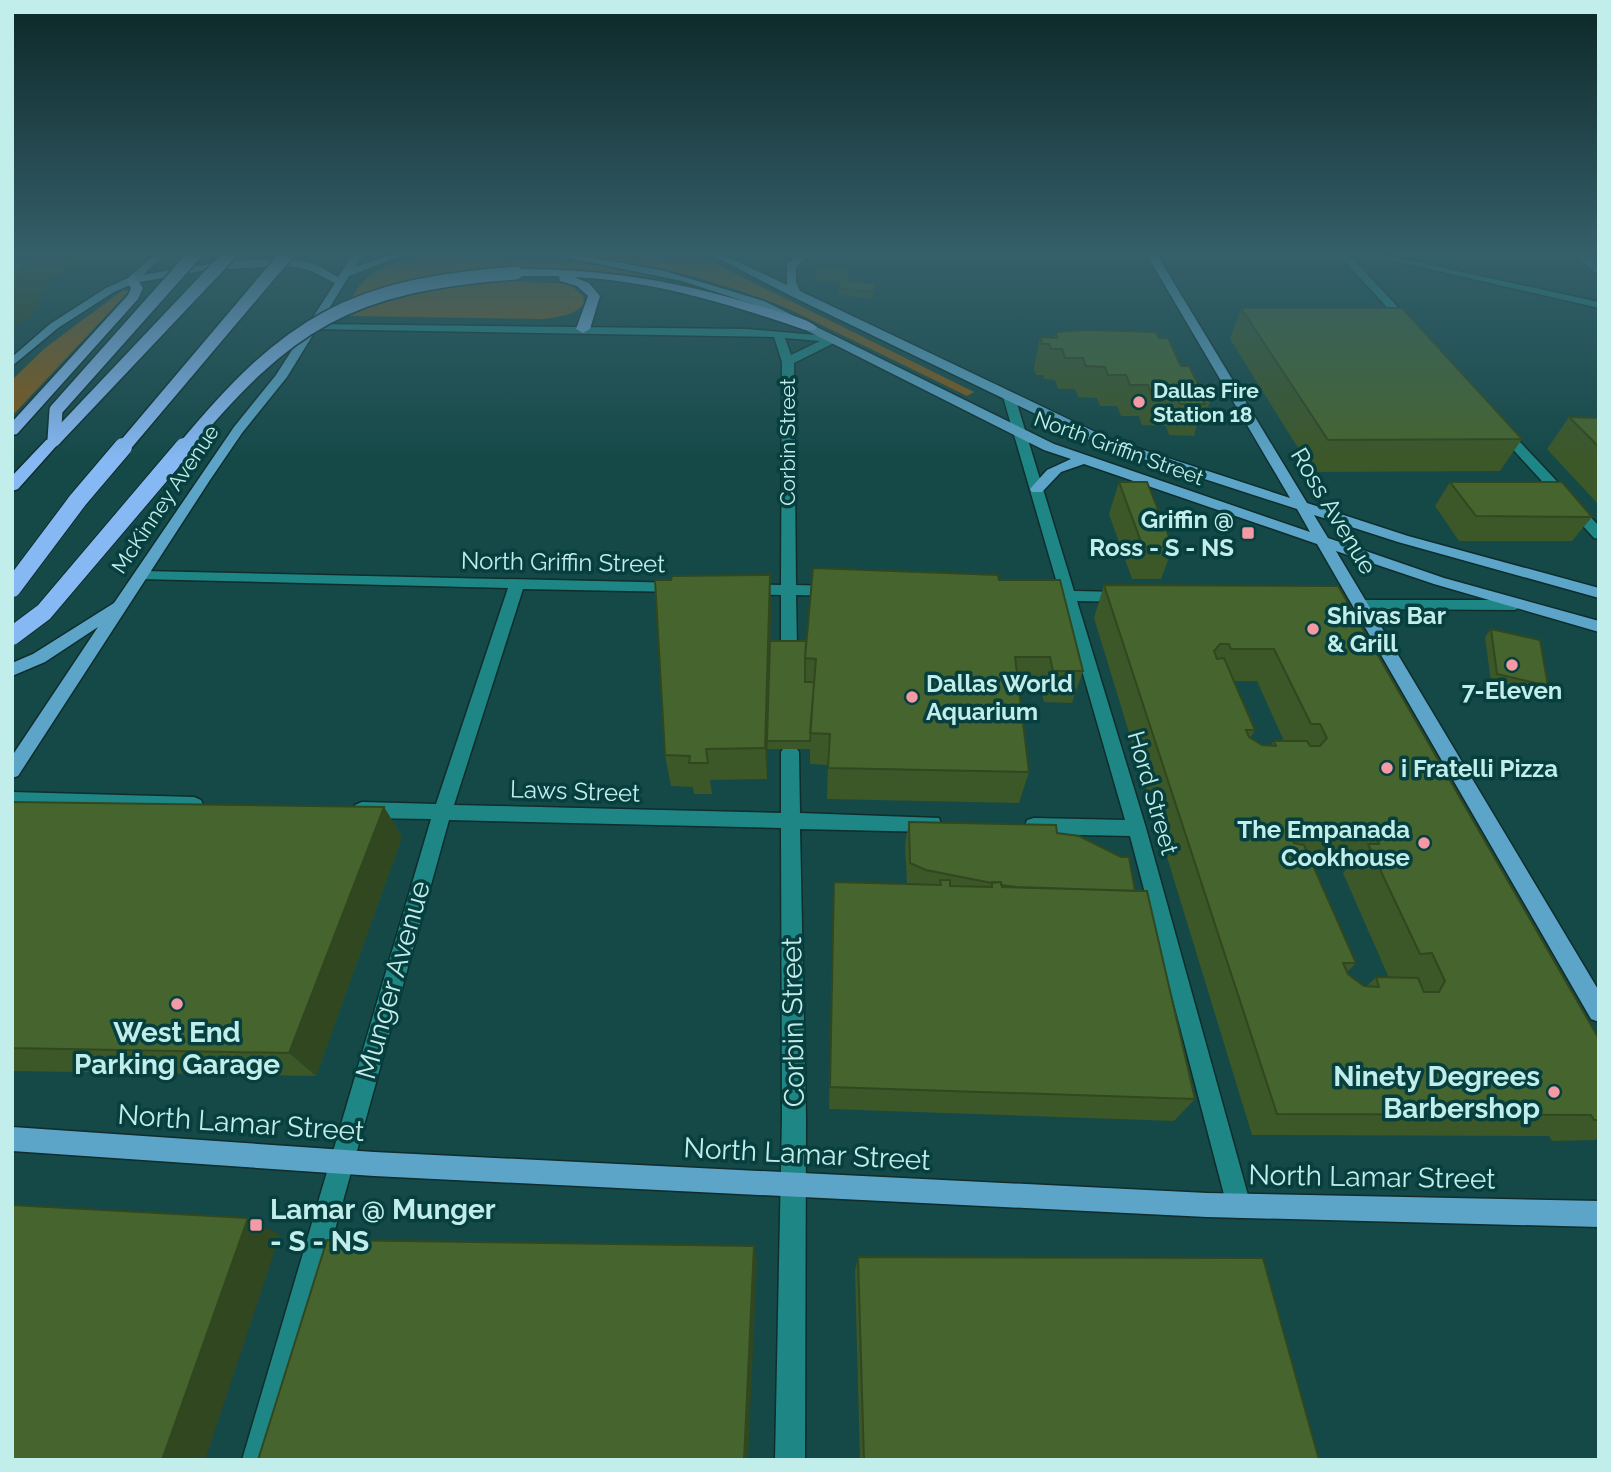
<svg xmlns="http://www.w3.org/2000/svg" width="1611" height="1472" font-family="Raleway,sans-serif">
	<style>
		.green { fill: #855a17 }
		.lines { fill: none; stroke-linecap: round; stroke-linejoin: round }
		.minor-casing { stroke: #0e2d2c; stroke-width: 3 }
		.major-casing { stroke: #0e2d2c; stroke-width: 3 }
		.highway-casing { stroke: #0e2d2c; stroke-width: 3 }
		.minor { fill: #1e8785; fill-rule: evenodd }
		.major { fill: #5ca5c8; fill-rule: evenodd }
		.highway { fill: #86b9f4; fill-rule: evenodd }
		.highway-bridge-far1-casing { stroke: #0e2d2c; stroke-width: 16; stroke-linecap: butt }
		.highway-bridge-casing { stroke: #0e2d2c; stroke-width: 20; stroke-linecap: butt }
		.highway-bridge-far1 { stroke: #86b9f4; stroke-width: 13 }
		.highway-bridge { stroke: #86b9f4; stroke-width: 18 }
		.wall { fill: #3c5728; fill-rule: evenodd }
		.shaded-wall { fill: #314720 }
		.building { fill: #46652e; stroke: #314720; stroke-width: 2; fill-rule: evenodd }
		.poi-dot { fill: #f49aa4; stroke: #063f3e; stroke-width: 2.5 }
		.labels { text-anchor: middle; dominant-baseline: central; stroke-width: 7; stroke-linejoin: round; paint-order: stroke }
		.far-poi-label { font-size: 21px; font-weight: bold; fill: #c1edeb; stroke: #063f3e; text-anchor: start }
		.far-street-label { font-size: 21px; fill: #c1edeb; stroke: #063f3e }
		.street-label { font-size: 24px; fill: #c1edeb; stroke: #063f3e }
		.poi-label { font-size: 24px; font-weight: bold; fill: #c1edeb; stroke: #063f3e; text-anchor: start }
		.near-street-label { font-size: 28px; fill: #c1edeb; stroke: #063f3e }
		.near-poi-label { font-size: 28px; font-weight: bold; fill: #c1edeb; stroke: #063f3e }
	</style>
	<rect width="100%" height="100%" fill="#154948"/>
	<!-- green -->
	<path class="green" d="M586,255L708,260L974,392L967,396L789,309C723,282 657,265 586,255Z
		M435,256L498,258L570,265L574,261L668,279C553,265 463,259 352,298C367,266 402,260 435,256Z
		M489,280L569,284L583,296L584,304C573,316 558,317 543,319L349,316C395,296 440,288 489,280Z
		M123,290L129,291L12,416V380L45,348Z"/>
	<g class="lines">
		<defs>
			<path id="minor" d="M917,255H1038L1033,258H922Z
				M1339,255H1349L1413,323V327H1405Z
				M1368,255H1385L1599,302V308Z
				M1574,255H1584L1599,267V276Z
				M313,324L747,329L838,337V341L794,363L796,585L832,586L840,591L832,596L796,595L797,647L789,653L781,647V595L748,594L740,589L748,584L781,585L782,362L774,337L309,329V325ZM785,338L820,341L791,355Z
				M1009,393L1015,397L1074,591L1122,592L1130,597L1122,602L1077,601L1146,828L1251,1206L1248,1215L1239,1218L1230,1215L1227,1206L1130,836L1034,834L1027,832L1025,826L1027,820L1034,818L1125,820L1062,601L1042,600L1034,595L1042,590H1059L1003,397Z
				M1502,426L1506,427L1599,526V539L1594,538L1498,433V427Z
				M143,571L683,583L686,587L678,592L523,589L454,805L781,813V752L784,747H796L799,752L800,813L939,818L941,824L939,830L932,832L800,829L806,1117L805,1460H775L782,1117L781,828L449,820L271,1460H242L431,819L362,818L355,815L353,810L355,805L362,802L436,804L508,588L138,579L136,576Z
				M1362,600H1515L1523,605L1515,610L1357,609L1354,605L1357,601Z
				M12,792L194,797L201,800L203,805L201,810L194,813L12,808Z"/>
			<path id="major" d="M154,255H164L143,275C188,267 271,251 314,264C322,267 330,273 338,277L352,255H362L355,267L390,255H404L349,276L287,377L242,433L210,480L18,776L12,778V756L98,627L45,662L12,676V663L33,654L114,603L234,427L276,375L335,283L309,270L289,266L206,270L135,283L114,292L58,328L12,366V357L50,324L106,288L128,278Z
				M554,255H577L661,270L764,301L1054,444L1310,532L1297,509L1100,445L793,297L712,255H724L787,285V264L798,255H809L796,267V282L800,291L1110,439L1290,498L1147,255H1157L1307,503L1408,536L1599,588V598L1398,542L1314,515L1328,538L1444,578L1599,621V632L1434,584L1336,551L1599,991V1022L1591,1019L1317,544L1084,464L1061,472L1042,492H1032L1030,489L1047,470L1071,459L1044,450L756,305L682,281Z
				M12,1127L374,1152L1207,1193L1599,1201V1227L1207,1217L374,1176L12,1151Z"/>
			<path id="highway" d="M516,269C603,268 684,282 766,308C782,313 805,317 817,327L815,330H805C730,304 654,281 574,277L589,283L600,296L590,329L583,333L576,329L588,296L577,286L560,281L559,276H512V270Z
				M132,276L136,277L143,288L138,299L17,434L12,435V422L128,295L131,288L126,280Z
				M54,435L62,440L59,443L18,489L12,491V476L49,437Z"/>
		</defs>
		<!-- minor casing -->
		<use href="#minor" class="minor-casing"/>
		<!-- major casing -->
		<use href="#major" class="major-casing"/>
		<!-- highway casing -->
		<use href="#highway" class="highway-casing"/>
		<!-- minor -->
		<use href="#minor" class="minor"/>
		<!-- major -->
		<use href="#major" class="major"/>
		<!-- highway -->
		<use href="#highway" class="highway"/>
		<defs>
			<path id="highway-bridge-far1" d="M54,440L229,255
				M54,440L56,410L194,255
				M122,449L286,255
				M183,449C288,322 350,285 516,273"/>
			<path id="highway-bridge" d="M12,588L78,500L123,447
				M12,636L44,612L184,447"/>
		</defs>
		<!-- highway-bridge-far1 casing -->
		<use href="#highway-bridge-far1" class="highway-bridge-far1-casing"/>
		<!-- highway-bridge casing -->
		<use href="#highway-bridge" class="highway-bridge-casing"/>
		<!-- highway-bridge-far1 -->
		<use href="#highway-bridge-far1" class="highway-bridge-far1"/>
		<!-- highway-bridge -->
		<use href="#highway-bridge" class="highway-bridge"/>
	</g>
	<!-- wall -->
	<path class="wall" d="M817,267H849V281L876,292L873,299L839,295V282L816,281Z
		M1241,308L1522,439L1500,471L1313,472L1230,339Z
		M1056,332L1159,338L1198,384L1213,394L1201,425H1197L1194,436L1169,435L1166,426L1142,425L1139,416H1121L1117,406H1100L1097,398L1078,397L1075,389H1058L1055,380L1044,379L1043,375H1036L1034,368L1040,337L1054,338Z
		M1569,417L1599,418V505L1547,449Z
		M1119,482L1173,547L1161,579H1132L1109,514Z
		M1450,482L1592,517L1572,541H1459L1435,506Z
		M999,580L1083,671L1072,703L1044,702L1041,689H1019L1029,772L1019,803L827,799L828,765L810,764V749H767V779L710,780L712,794H694L693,787L671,786L665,755L771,608L770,641H806Z
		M1104,585L1338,586L1599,1039V1138L1595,1140L1552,1141L1549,1136L1252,1135L1094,618ZM1233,681H1257L1284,741H1274L1271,745H1262L1250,738L1255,730ZM1334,853L1350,864L1343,873L1389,978L1376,977L1367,986H1364L1348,974L1347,972L1356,963L1311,860H1326L1331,854Z
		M1491,629L1548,686L1541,694L1491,682L1485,637Z
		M12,802L384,807L402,837L316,1076L12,1071Z
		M909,822L1057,833L1135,891L1195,1099L1174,1121L829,1109L834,882L907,884L905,844Z
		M858,1257L1319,1460H860L855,1271Z"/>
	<!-- shaded-wall -->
	<path class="shaded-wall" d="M30,255H83L85,259L50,280L29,318L12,326V285Z
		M876,284V292L873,299V292Z
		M770,575L771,608L767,779L765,748Z
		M384,807L402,837L316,1076L289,1053Z
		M248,1218L280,1235L205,1460H162Z
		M754,1246L757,1261L748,1460H744Z"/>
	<!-- building -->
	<path class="building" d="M12,255H30L12,285Z
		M817,267H849V281L876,284L873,292L839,288V274H816Z
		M1241,308H1402L1522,439L1328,440Z
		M1087,330L1156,332L1159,338H1168L1181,366H1189L1198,384H1208L1213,394H1200L1205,404H1180L1176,394H1151L1148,385H1130L1126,375H1108L1105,367L1086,366L1083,358H1065L1062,349H1051L1049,344H1042L1040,337L1057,338L1056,332Z
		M1569,417L1599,418V447Z
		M1119,482H1147L1173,547H1143Z
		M1450,482H1562L1592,517L1476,516Z
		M813,568L998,575L999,580H1060L1083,671H1053L1050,657H1015L1029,772L828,768L830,734L810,733L816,659L805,658Z
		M770,575L765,748L706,749L708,763H689L690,756L665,755L655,580H671L672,576Z
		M1104,585L1338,586L1599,1039V1120H1594L1591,1115L1277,1114ZM1220,644H1229L1231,649H1274L1311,724H1320L1327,738L1320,746H1310L1307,741H1274L1276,746L1262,745L1249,737L1246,730H1255L1224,658L1217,659L1214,651ZM1297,824L1309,825L1311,831L1350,830L1347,824H1358L1375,834L1379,844H1368L1420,954L1432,953L1445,981L1439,992H1424L1418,978L1376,977L1379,987L1364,986L1348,974L1343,963H1356L1304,845L1294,843L1289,834Z
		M1491,629L1540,640L1548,686L1497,674Z
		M770,641H806L805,658V682H814L810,741H767Z
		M12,802L384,807L289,1053L12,1048Z
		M909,822L1056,825L1057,833L1079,836L1121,857H1129L1135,891L1017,887L1001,885V882L992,883L926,870L910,863Z
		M940,880H950V886L992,887V882H1001L1002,887L1147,891L1195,1099L830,1087L834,882L941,885Z
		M12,1205L248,1218L162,1460H12Z
		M327,1240L754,1246L744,1460H258Z
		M858,1257L1263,1258L1319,1460H864Z"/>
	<!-- sky -->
	<linearGradient id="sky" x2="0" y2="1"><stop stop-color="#0c2828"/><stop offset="0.55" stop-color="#355f6a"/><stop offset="1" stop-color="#355f6a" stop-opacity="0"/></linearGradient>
	<rect width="1611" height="461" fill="url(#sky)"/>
	<!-- markers -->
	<g class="poi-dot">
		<circle cx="1139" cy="402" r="7"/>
		<rect x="1241" y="526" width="14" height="14" rx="3.5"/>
		<circle cx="1313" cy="629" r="7"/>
		<circle cx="1512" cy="665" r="7"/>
		<circle cx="912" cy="697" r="7"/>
		<circle cx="1387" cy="768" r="7"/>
		<circle cx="1424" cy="843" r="7"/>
		<circle cx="177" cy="1004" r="7"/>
		<circle cx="1554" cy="1092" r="7"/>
		<rect x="249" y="1218" width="14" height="14" rx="3.5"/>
	</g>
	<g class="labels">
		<!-- far-poi labels -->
		<g class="far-poi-label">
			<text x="1153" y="390">Dallas Fire<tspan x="1153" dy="24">Station 18</tspan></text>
		</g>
		<!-- far-street labels -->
		<g class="far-street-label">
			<text transform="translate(787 442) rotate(-90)">Corbin Street</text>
			<text transform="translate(1119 448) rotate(20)">North Griffin Street</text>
			<text transform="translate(165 499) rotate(-56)">McKinney Avenue</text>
		</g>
		<!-- street labels -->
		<g class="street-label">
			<text transform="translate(1334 511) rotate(59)">Ross Avenue</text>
			<text transform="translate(563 562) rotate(1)">North Griffin Street</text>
			<text transform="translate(575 791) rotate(2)">Laws Street</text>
			<text transform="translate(1153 793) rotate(74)">Hord Street</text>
		</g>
		<!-- poi labels -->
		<g class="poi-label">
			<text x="1234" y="519" text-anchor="end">Griffin @<tspan x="1234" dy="28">Ross - S - NS</tspan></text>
			<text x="1327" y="615">Shivas Bar<tspan x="1327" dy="28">&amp; Grill</tspan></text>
			<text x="926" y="683">Dallas World<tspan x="926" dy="28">Aquarium</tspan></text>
			<text x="1512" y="690" text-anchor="middle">7-Eleven</text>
			<text x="1401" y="768">i Fratelli Pizza</text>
			<text x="1410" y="829" text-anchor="end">The Empanada<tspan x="1410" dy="28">Cookhouse</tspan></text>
		</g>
		<!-- near-street labels -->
		<g class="near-street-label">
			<text transform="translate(393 980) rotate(-74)">Munger Avenue</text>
			<text transform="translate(793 1022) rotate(-91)">Corbin Street</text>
			<text transform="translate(241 1123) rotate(4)">North Lamar Street</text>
			<text transform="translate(807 1154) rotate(3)">North Lamar Street</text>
			<text transform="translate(1372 1177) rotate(1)">North Lamar Street</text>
		</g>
		<!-- near-poi labels -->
		<g class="near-poi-label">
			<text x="177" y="1032">West End<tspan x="177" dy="32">Parking Garage</tspan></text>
			<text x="1540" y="1076" text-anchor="end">Ninety Degrees<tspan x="1540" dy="32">Barbershop</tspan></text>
			<text x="270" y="1209" text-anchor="start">Lamar @ Munger<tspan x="270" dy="32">- S - NS</tspan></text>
		</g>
	</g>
	<!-- border -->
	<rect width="1611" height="1472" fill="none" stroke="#c1edeb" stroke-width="28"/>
</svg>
